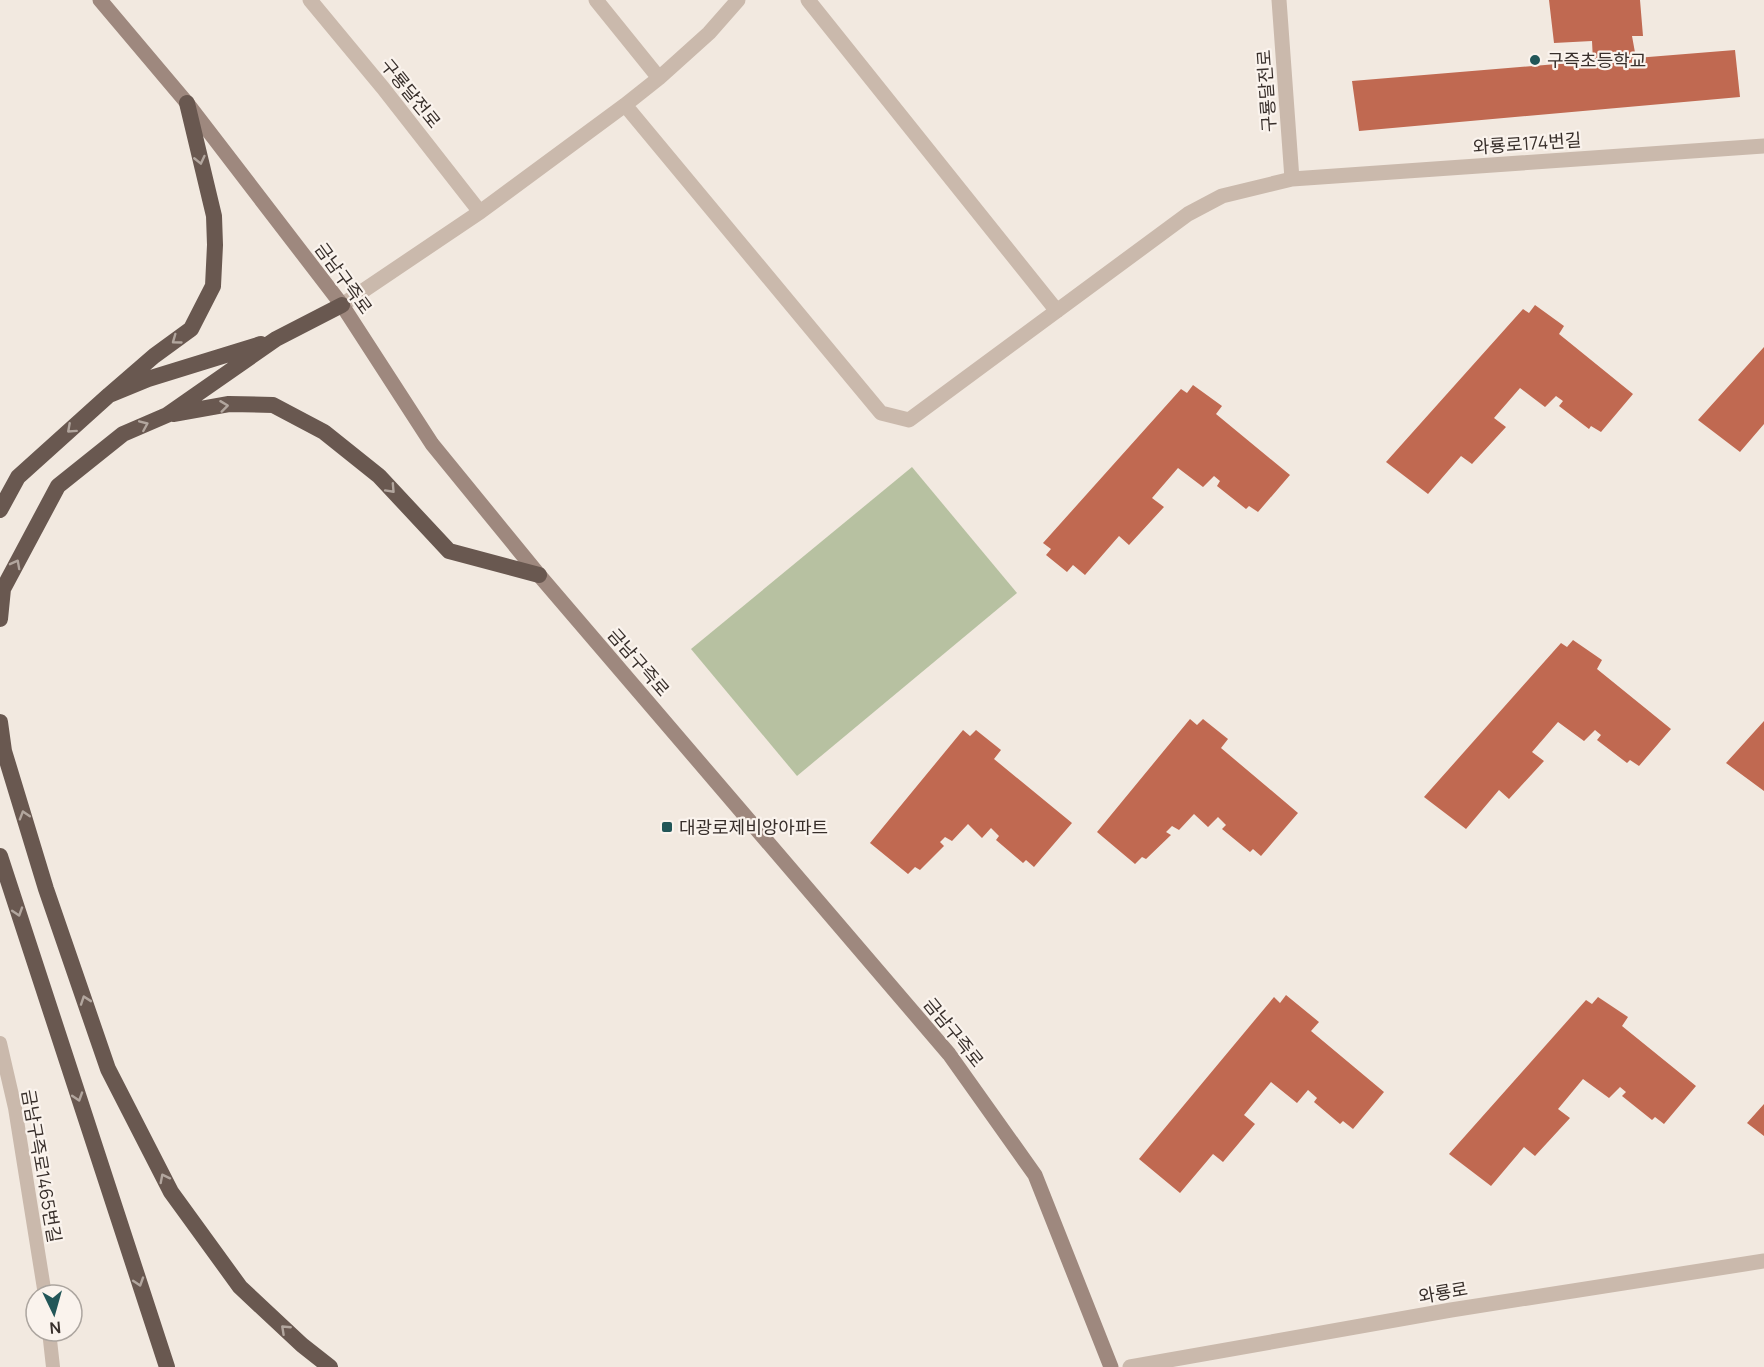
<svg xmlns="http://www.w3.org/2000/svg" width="1764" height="1367" font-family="Manrope,'Noto Sans KR',sans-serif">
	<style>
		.green { fill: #b7c1a1 }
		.building { fill: #c06951 }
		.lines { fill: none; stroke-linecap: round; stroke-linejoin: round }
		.service { stroke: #cab9ac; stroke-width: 14 }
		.minor { stroke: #cab9ac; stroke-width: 15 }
		.secondary { stroke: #9e887e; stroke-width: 15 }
		.trunk { stroke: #695850; stroke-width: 16 }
		.oneway { stroke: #b2a69e }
		.poi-dot { fill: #225658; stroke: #faf3ed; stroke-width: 2 }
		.labels { text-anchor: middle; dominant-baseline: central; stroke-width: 4.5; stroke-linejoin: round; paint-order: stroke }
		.poi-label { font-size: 18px; fill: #382f2b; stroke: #faf3ed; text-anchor: start }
		.street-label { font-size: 18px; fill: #382f2b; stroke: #faf3ed }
	</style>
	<rect width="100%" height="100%" fill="#f2e9e0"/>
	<!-- green -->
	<path class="green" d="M912,467L1017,593L797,776L691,649Z"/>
	<!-- building -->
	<path class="building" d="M1549,0H1640L1643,36H1632L1636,58L1735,50L1740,97L1359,131L1352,81L1593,61L1592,41L1554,43Z
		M1535,305L1564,326L1559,334L1633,394L1601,432L1591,426L1589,429L1559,406L1563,401L1556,396L1545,407L1520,388L1494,418L1506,427L1472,464L1461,456L1428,494L1386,462L1523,309L1529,313Z
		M1764,347V424L1740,452L1698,420Z
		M1193,385L1222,406L1216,414L1290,475L1258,512L1249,506L1246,509L1217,486L1220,481L1214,476L1203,487L1178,468L1152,498L1164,507L1129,545L1119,536L1085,575L1073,565L1067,572L1046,555L1051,549L1043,543L1181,389L1187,393Z
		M1573,640L1602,660L1597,669L1671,729L1639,766L1630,760L1627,763L1597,740L1601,735L1595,730L1584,741L1558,722L1532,752L1544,761L1509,799L1499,790L1466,829L1424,797L1561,643L1567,647Z
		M1190,719L1197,725L1203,719L1228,739L1221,748L1298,813L1261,856L1253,849L1250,852L1222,829L1226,825L1218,817L1208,827L1194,814L1179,830L1172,826L1166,832L1171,835L1146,859L1142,857L1135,864L1097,832Z
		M1764,721V791L1726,763Z
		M963,730L970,736L976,730L1001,750L994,759L1072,823L1034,867L1026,860L1023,863L996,840L999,836L991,828L982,838L968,824L952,841L945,837L940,842L944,846L920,870L915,867L908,874L870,843Z
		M1286,995L1319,1022L1311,1031L1384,1092L1353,1129L1343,1121L1340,1124L1314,1102L1317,1098L1308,1090L1297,1103L1271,1082L1244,1115L1255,1124L1223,1162L1213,1154L1180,1193L1139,1159L1274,997L1280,1003Z
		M1598,997L1628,1017L1622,1026L1696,1086L1664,1124L1655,1117L1652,1120L1622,1096L1626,1092L1620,1087L1609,1098L1583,1079L1558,1109L1570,1118L1535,1156L1524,1147L1491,1186L1449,1154L1586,1000L1592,1004Z
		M1764,1104V1136L1747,1123Z"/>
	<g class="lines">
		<!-- service -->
		<path class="service" d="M0,1043L15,1108L45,1295
			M49,1331L53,1367"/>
		<!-- minor -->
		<path class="minor" d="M310,0L383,88L480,212
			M596,0L659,78
			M808,0L1057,311
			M1279,0L1292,179
			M625,105L881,413L909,420L1188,214L1222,196L1292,179L1764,146
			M342,305L480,212L625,105L659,78L709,33L738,0
			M1130,1367L1451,1310L1764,1261"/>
		<!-- secondary -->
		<path class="secondary" d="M100,0L187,103L342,305L432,444L539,575L949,1054L1035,1175L1111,1367"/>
		<!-- trunk -->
		<path class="trunk" d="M109,395L154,356L191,329L213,286L215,245L214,216L187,103
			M173,414L229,404L273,405L324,432L379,476L449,551L539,575
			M0,510L18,477L109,395L148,379L261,344
			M0,619L3,589L58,486L123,434L167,415L276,339L342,305
			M0,722L4,751L46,889L108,1069L171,1192L240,1287L302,1345L330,1367
			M0,856L167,1367"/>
	</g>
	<!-- one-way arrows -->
	<defs><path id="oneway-chevron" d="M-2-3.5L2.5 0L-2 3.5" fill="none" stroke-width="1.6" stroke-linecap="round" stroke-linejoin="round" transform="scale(1.5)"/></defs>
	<g class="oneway">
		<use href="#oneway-chevron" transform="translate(200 160) rotate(77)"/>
		<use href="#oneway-chevron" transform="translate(176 340) rotate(144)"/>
		<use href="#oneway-chevron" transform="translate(224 406) rotate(-7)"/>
		<use href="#oneway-chevron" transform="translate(144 425) rotate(-23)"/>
		<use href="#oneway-chevron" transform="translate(71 429) rotate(138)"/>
		<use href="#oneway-chevron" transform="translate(391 489) rotate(47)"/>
		<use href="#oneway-chevron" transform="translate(16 564) rotate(-62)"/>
		<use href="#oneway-chevron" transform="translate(24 815) rotate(-107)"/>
		<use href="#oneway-chevron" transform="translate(18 912) rotate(72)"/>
		<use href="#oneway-chevron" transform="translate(85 1000) rotate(-109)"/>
		<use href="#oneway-chevron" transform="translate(78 1097) rotate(72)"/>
		<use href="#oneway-chevron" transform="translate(164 1178) rotate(-117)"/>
		<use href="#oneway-chevron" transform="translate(139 1282) rotate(72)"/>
		<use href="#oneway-chevron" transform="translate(285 1329) rotate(-137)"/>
	</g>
	<!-- markers -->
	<g class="poi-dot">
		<circle cx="1535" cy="60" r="6"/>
		<rect x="661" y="821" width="12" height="12" rx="3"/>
	</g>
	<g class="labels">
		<!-- poi labels -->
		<g class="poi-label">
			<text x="1547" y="60">구즉초등학교</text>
			<text x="679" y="827">대광로제비앙아파트</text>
		</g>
		<!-- street labels -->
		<g class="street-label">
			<text transform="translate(1266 91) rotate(-94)">구룡달전로</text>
			<text transform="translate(411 93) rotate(51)">구룡달전로</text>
			<text transform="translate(1527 143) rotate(-4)">와룡로174번길</text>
			<text transform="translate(344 278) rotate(54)">금남구즉로</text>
			<text transform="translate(639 662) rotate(49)">금남구즉로</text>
			<text transform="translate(954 1032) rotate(51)">금남구즉로</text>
			<text transform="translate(42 1166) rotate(80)">금남구즉로1465번길</text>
			<text transform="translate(1443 1292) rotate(-10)">와룡로</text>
		</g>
	</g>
	<!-- north arrow -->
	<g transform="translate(54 1313) rotate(175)"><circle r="28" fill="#faf3ed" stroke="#aca59f" stroke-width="1.5"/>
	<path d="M0-4.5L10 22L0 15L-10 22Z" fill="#225658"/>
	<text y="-9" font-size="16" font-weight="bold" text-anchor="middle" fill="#382f2b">N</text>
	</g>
</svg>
